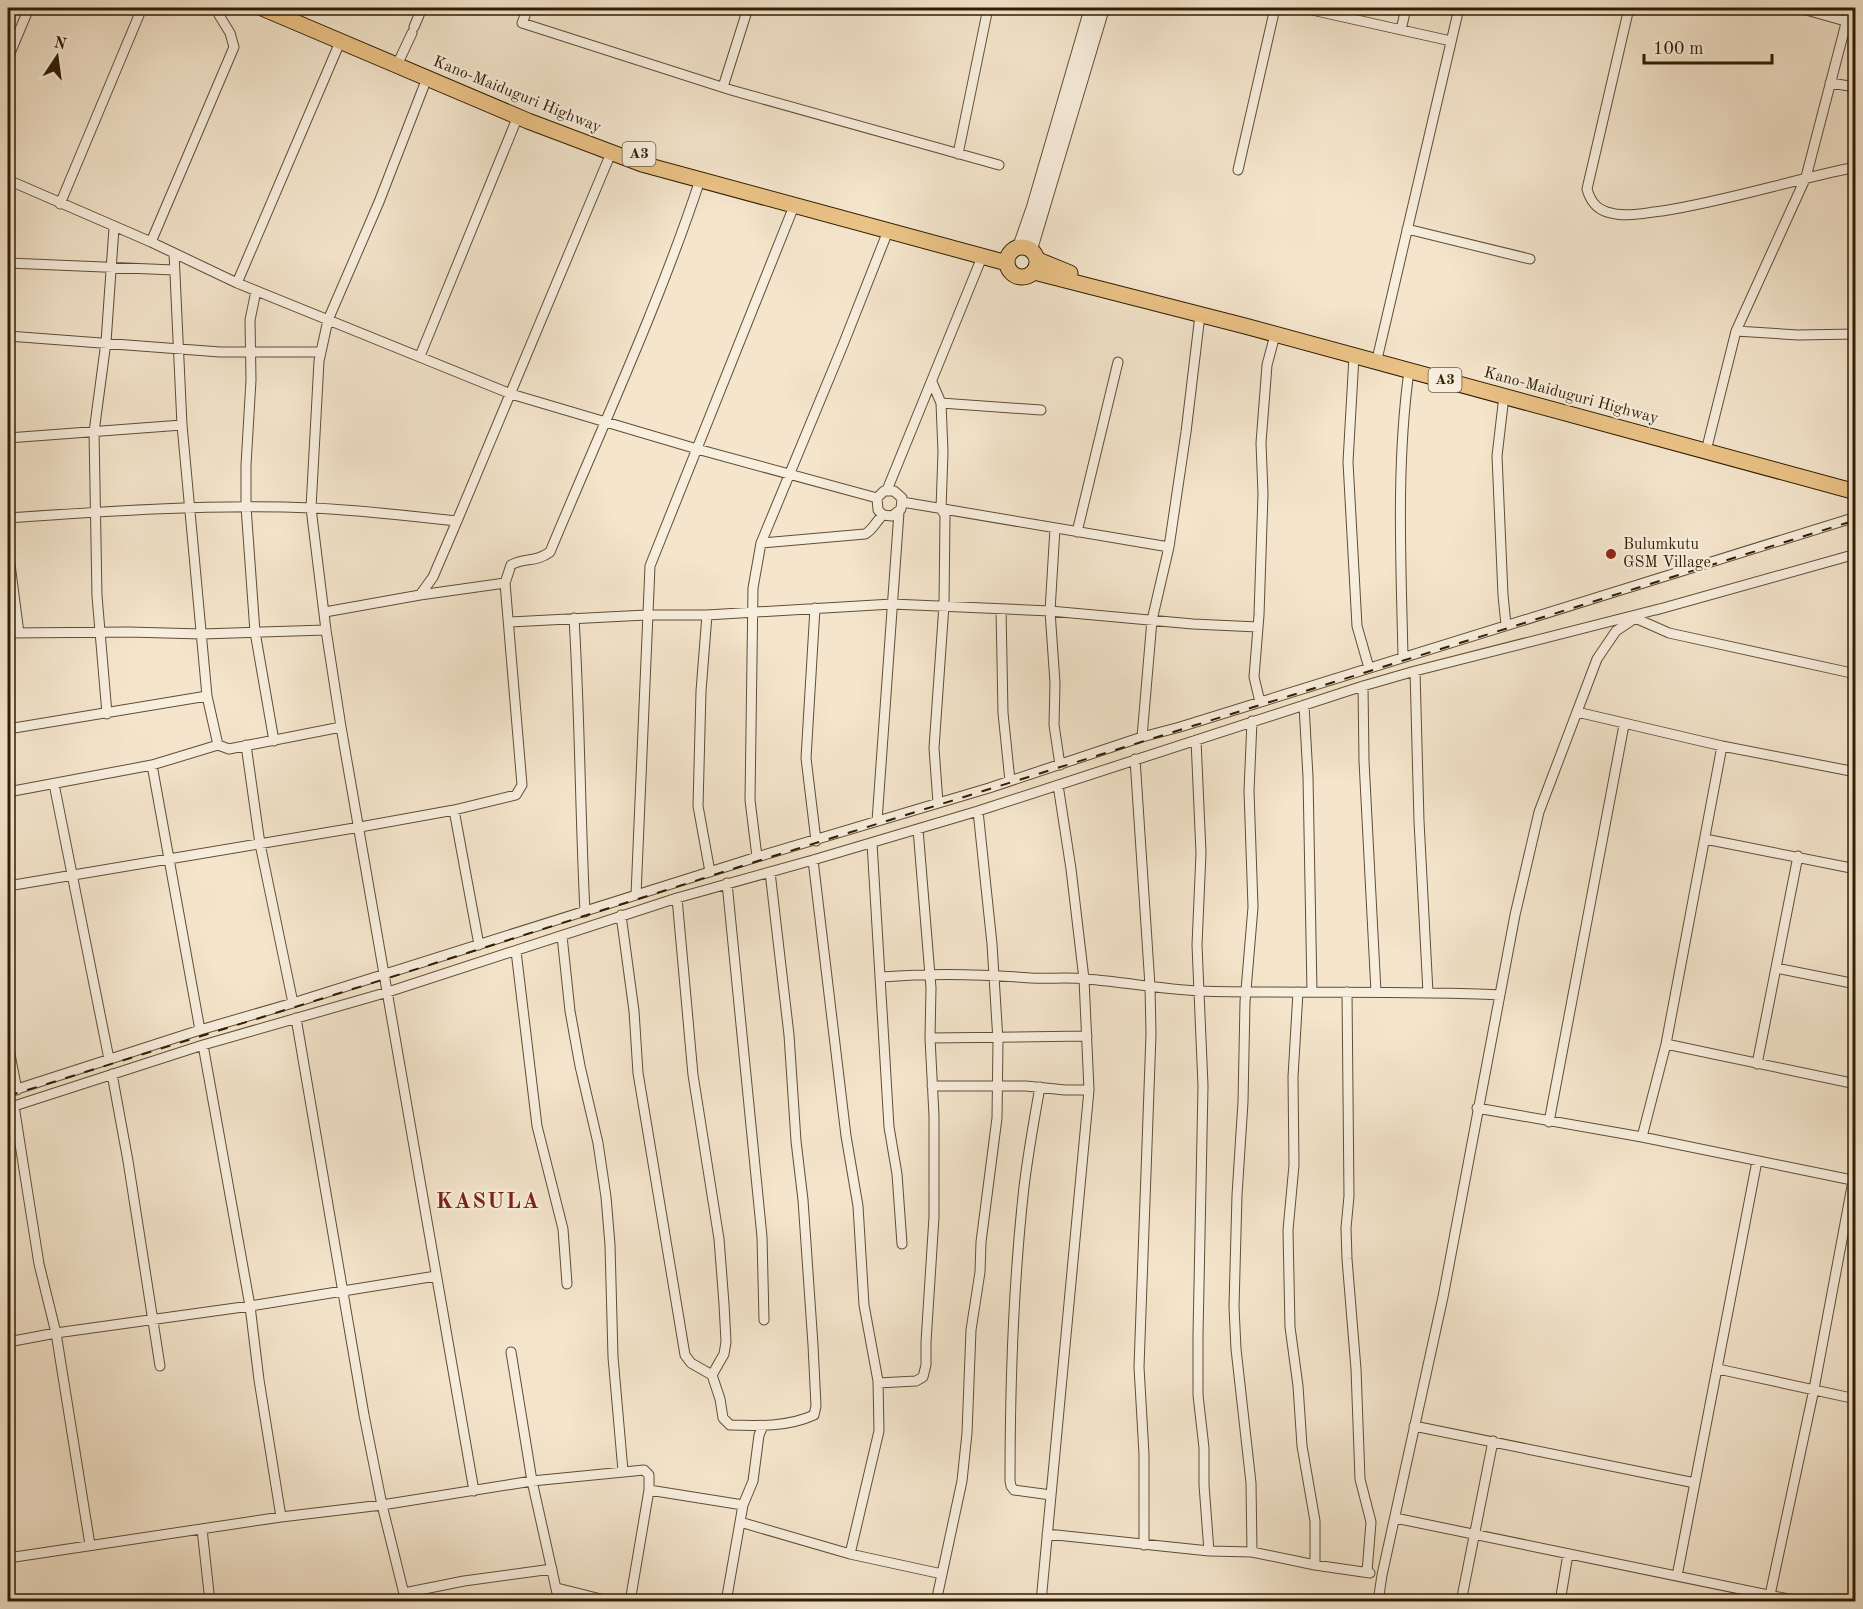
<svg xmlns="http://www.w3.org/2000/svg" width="1863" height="1609" font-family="'Old Standard TT',serif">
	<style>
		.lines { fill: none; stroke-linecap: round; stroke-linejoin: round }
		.minor-casing { stroke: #604e34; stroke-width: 11 }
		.tertiary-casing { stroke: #604e34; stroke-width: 14 }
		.trunk-casing { stroke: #2f1c02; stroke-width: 17 }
		.minor { stroke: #f8eede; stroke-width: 9 }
		.tertiary { stroke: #f8eede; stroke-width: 12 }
		.trunk { stroke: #eac286; stroke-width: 15 }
		.rail { stroke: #2f1c02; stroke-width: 2; stroke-dasharray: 10 10; stroke-linecap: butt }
		.poi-dot { fill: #8f2418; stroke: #f8eede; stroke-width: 2 }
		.labels { text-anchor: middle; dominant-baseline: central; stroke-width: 4.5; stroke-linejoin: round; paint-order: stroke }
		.shield { fill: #f8eede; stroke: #6b5b44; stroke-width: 1.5 }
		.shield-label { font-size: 15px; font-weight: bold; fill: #2f1c02 }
		.street-label { font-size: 16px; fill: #2f1c02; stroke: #f8eede }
		.poi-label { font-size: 16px; fill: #2f1c02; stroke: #f8eede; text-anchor: start }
		.district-label { font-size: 22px; font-weight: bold; letter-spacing: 1.5px; fill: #7a1f14; stroke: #f8eede }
	</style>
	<rect width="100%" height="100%" fill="#f4e5cc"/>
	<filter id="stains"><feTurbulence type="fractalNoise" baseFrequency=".00333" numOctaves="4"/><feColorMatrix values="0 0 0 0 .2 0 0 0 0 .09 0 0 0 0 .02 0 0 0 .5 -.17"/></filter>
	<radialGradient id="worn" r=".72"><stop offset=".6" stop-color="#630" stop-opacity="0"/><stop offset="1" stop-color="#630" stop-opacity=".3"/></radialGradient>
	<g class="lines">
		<defs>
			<path id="minor" d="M528,8L522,23L731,90L999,165
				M1303,8L1451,41
				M1629,8L1587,189C1590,200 1595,208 1607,212C1625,218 1643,213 1662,211C1727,201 1791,180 1856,167
				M1799,8L1856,24
				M414,27L422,8
				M1401,30L1406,8
				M8,58L29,8
				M397,65L412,33
				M427,78L379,202L328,320L319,361L311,508L326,630L341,727L474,1491
				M1830,83L1856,87
				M723,87L748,8
				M958,154L988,8
				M1238,170L1275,8
				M8,180L151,242L237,283L511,394L697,449L877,498
				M60,204L142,8
				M1407,229L1530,259
				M151,242L234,47L230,33L219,15L221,8
				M174,253L182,425L207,696L218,745
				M8,263L174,270
				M237,283L340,42
				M256,291L250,320L251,380L246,465V507L255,632L274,741
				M1736,331L1798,335L1856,334
				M8,336L220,352H321
				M1378,355L1459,8
				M420,356L518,116
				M1354,356L1348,462L1357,626L1369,668
				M932,382L941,403L943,452L941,509L945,515L944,605L934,748L938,803
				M1504,396L1497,456L1503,595L1506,625
				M941,403L1041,410
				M8,438L182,425
				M1708,443L1736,331L1806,177L1850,8
				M887,490L982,257
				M902,502L1169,547
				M8,518C109,511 211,504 312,508C361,510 409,516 457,521
				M1055,528L1050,611L1055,683L1054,725L1060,765
				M1077,532L1118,362
				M761,543L865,534C873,530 876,521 883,515L892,516L901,509L902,498L894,491H884L877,498L878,510L883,515
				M8,549L19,633
				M420,595L433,577L457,521L611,153
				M815,608L806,758L816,841
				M1001,609L1003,713L1010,781
				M1656,610L1856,554
				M325,612L420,595L505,583
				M707,615L701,691L698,806L710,872
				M574,618C580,716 580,814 585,912
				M1635,618L1669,633L1856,674
				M510,622L646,615H707L892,604L1050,611L1193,624L1258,627
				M8,633L129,632L202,634L326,630
				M1403,657C1401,562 1396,465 1409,371
				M1415,671L1419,821L1428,993
				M1363,686L1364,761L1376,992
				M1260,702L1254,677L1259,615L1263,494L1261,443L1267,365L1275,335
				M1304,705L1308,777L1312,992
				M1577,712L1722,746L1856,772
				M107,714L97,596L94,432L106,342L114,228
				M1252,721L1249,791L1253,907L1245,1002L1243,1102L1237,1195L1234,1307L1236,1349L1251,1483L1252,1552
				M8,729L207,696
				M1142,737L1152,620L1169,547L1186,432L1200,315
				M1196,740L1201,853L1197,945L1203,1086L1198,1335V1395L1204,1448V1485L1209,1551
				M246,745L260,844L293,1003
				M1135,759L1150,986L1151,1034L1139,1367L1144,1454V1545
				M152,765L200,1030
				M54,784L109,1059
				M8,792L152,765L218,745L229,749L341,727
				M454,810L479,945
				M877,821L899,512
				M1705,839L1856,869
				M872,843L889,1127L897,1174L902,1244
				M757,857L750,800L753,588L761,543L843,345L888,231
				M813,860L846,1136L858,1206L864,1305L878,1381L879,1431L850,1554
				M727,883L762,1237L764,1320
				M8,886L360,827L454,810L516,795L522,785L505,583L511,565C525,557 535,563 550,552C601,429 658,307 700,180
				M636,895L650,566L794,206
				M677,898L693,1075L719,1239L724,1304L726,1342L724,1354L712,1375
				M621,915L634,1011L638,1073L685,1355L691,1363L712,1375L720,1399L723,1418L730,1425C758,1426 788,1427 814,1415L816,1406L813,1345L803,1200L796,1141L789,1035L770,872
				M562,936L570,1011L580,1066L598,1143L606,1197L610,1245L613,1357L623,1471
				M516,951L537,1126L563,1229L567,1284
				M1776,968L1856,984
				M882,977C932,973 981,974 1031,978C1050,979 1068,977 1086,979C1124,982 1161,989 1199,991C1300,994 1400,990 1500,995
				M1298,992L1293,1077L1294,1165L1288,1230L1290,1327L1298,1386L1302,1446L1315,1521V1565
				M1347,992L1349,1196L1346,1228L1347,1259L1356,1369L1360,1479L1371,1522L1367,1572
				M296,1018L364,1415L382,1505L406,1602
				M930,1038L1087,1036
				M8,1044L17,1090
				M1666,1044L1856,1084
				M203,1045L250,1306L259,1380L281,1517
				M1757,1064L1798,856
				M112,1074L128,1161L160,1366
				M932,1086H1026L1065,1090H1089
				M1040,1087C1034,1120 1028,1154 1024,1187C1013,1285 1010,1383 1010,1481L1011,1486L1014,1490L1051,1495
				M8,1092L200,1030L293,1003L757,857L989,788L1142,737L1180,727L1856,517
				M14,1106L39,1264L56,1333L90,1545
				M8,1108L203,1045L388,992L677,898L813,860L978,811L1363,686L1415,671L1659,609
				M1477,1108L1642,1137L1852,1180
				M1549,1122L1624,725
				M1642,1137L1666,1044L1722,746
				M8,1342L56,1333L250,1306L436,1276
				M511,1352L532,1481L559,1602
				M1718,1369L1856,1399
				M878,1383L916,1381L923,1377L926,1365V1342L934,1217V1116L930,1038L931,988L918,829
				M1414,1426L1695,1483
				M649,1490L743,1505
				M1395,1518L1803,1602
				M740,1522L850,1554L942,1574
				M202,1529L210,1602
				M1047,1534L1209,1551L1252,1552L1315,1565L1370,1573
				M8,1558L281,1517L382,1505L532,1481L644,1470L649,1475V1490L630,1602
				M1677,1576L1757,1161
				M557,1588L613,1602
				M404,1593L464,1581L552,1569
				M1770,1595L1814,1389L1856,1165
				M726,1602L743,1505L753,1481L759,1435L763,1426
				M936,1602L962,1481L967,1433L971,1330L980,1272L981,1242L997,1118L998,1041L992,944L978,811
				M1041,1602L1089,1090L1084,979L1071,869L1058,785
				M1378,1602L1382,1575L1443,1297L1515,915L1539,812L1597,659L1616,631L1637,617
				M1461,1602L1493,1441
				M1560,1602L1568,1554"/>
			<path id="tertiary" d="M1019,247L1033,207L1091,8
				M1031,249L1103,8"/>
			<path id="trunk" d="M262,8L528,121L642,164L1007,263
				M1007 262a15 15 0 1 1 30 0a15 15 0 1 1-30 0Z
				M1038,260L1070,273
				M1034,272L1245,326L1856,492"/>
		</defs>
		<!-- minor casing -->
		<use href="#minor" class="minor-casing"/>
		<!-- tertiary casing -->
		<use href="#tertiary" class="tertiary-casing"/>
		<!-- trunk casing -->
		<use href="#trunk" class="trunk-casing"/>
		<!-- minor -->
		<use href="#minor" class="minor"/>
		<!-- tertiary -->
		<use href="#tertiary" class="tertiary"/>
		<!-- trunk -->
		<use href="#trunk" class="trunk"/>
		<!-- rail -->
		<path class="rail" d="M8,1096L385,979L761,860L1856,520"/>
	</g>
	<!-- markers -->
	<circle class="poi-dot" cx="1611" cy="554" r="6"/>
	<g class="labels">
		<!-- shield labels -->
		<g class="shield">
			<rect x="622.5" y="142" width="33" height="24" rx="4.5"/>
			<rect x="1428.5" y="368" width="33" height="24" rx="4.5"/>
		</g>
		<g class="shield-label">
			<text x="639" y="154">A3</text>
			<text x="1445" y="380">A3</text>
		</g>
		<!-- street labels -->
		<g class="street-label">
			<text transform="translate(517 95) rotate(22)">Kano-Maiduguri Highway</text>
			<text transform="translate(1571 396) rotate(15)">Kano-Maiduguri Highway</text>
		</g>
		<!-- poi labels -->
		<g class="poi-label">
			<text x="1623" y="545">Bulumkutu<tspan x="1623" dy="18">GSM Village</tspan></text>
		</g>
		<!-- district labels -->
		<g class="district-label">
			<text x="488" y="1202">KASULA</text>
		</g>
	</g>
	<!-- margin -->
	<rect width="1863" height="1609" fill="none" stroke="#f4e5cc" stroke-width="30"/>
	<rect x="9" y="9" width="1845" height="1591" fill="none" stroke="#2f1c02" stroke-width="3"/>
	<rect x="15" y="15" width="1833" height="1579" fill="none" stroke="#2f1c02" stroke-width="1.5"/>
	<!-- north arrow -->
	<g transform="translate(57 57) rotate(13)" stroke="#f8eede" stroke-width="4.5" paint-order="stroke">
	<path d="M0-4.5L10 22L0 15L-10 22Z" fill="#2f1c02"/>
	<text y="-9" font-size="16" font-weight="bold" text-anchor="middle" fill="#2f1c02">N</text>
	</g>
	<!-- scale -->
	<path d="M1644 54v9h128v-9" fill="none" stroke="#2f1c02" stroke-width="3"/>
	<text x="1653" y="54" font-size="18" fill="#2f1c02" stroke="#f8eede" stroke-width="4.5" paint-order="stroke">100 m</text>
	<rect width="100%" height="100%" filter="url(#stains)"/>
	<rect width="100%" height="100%" fill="url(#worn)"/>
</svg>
